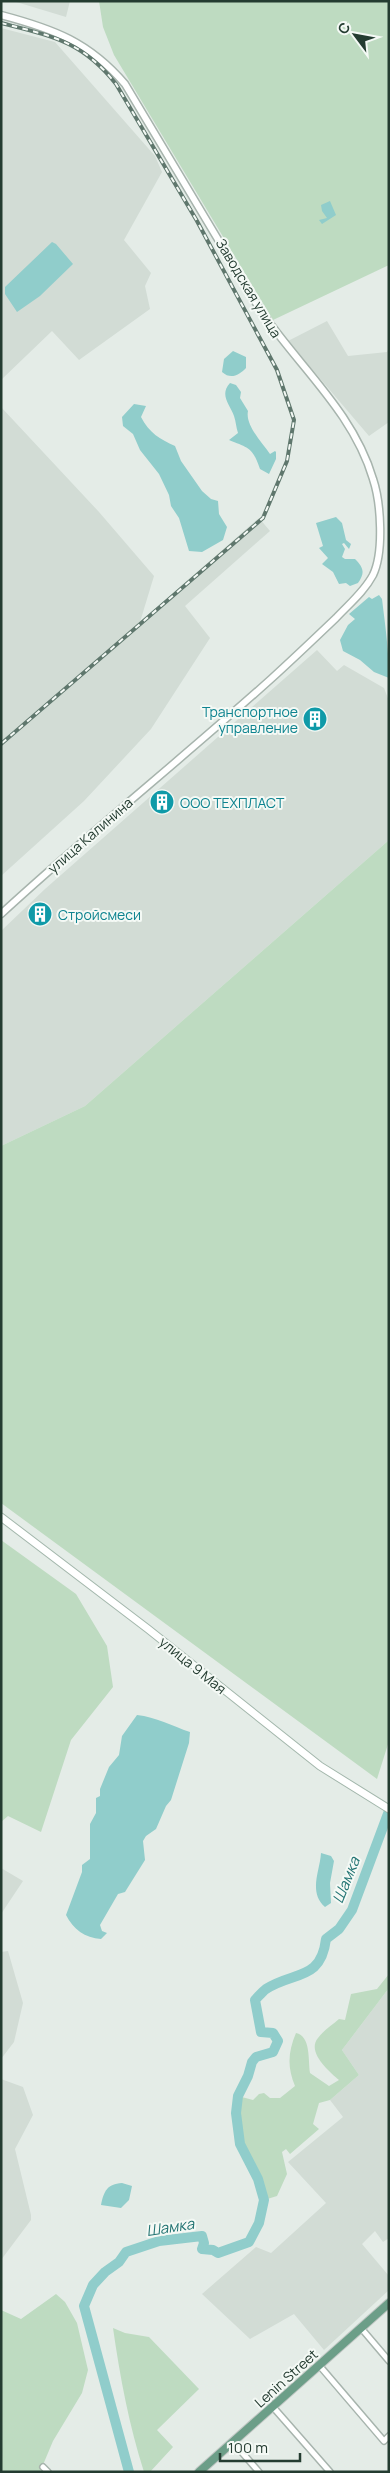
<svg xmlns="http://www.w3.org/2000/svg" width="390" height="2473" font-family="Manrope,sans-serif">
	<style>
		.built { fill: #d2dcd5 }
		.green { fill: #bedbc1 }
		.water { fill: #90cdcb }
		.lines { fill: none; stroke-linecap: round; stroke-linejoin: round }
		.river { stroke: #90cdcb; stroke-width: 10 }
		.minor-casing { stroke: #a7b4ad; stroke-width: 8 }
		.tertiary-casing { stroke: #a7b4ad; stroke-width: 9 }
		.secondary-casing { stroke: #a3b7ac; stroke-width: 9 }
		.primary-casing { stroke: #c2c8c5; stroke-width: 10 }
		.minor { stroke: #fff; stroke-width: 5 }
		.tertiary { stroke: #fff; stroke-width: 6 }
		.secondary { stroke: #fff; stroke-width: 7 }
		.primary { stroke: #6c9e88; stroke-width: 8 }
		.rail-casing { stroke: #5f776d; stroke-width: 4 }
		.rail { stroke: #f4f9f5; stroke-width: 2; stroke-dasharray: 5.5; stroke-linecap: butt }
		.labels { text-anchor: middle; dominant-baseline: central; stroke-width: 4; stroke-linejoin: round; paint-order: stroke }
		.street-label { font-size: 14px; fill: #243c31; stroke: #f4f9f5 }
		.culture-label { font-size: 14px; fill: #0d838f; stroke: #f4f9f5; text-anchor: start }
		.water-label { font-size: 15px; font-style: italic; fill: #237473; stroke: #f4f9f5 }
	</style>
	<rect width="100%" height="100%" fill="#e4ece7"/>
	<!-- built -->
	<path class="built" d="M13,1H70L66,17Z
		M1,28L55,42L155,156L162,172L124,240L151,273L145,286L150,309L79,360L52,331L1,380Z
		M327,321L348,356L387,352L389,348V422L369,436L288,341Z
		M1,407L99,512L154,576L140,622L259,518L270,531L185,606L210,638L151,729L84,801L1,876Z
		M317,650L337,671L344,665L384,688L389,701V840L85,1106L1,1146V931L45,889Z
		M1,1868L23,1881L1,1914Z
		M8,1951L23,2003L14,2042L1,2059V1952Z
		M389,1988V2238L383,2242L375,2231L362,2244L389,2276V2290L324,2350L294,2314L250,2339L202,2294L256,2247L271,2253L326,2203L288,2162L343,2117L330,2100L359,2075L342,2050Z
		M1,2079L23,2087L33,2115L15,2149L31,2215V2220L1,2260Z"/>
	<!-- green -->
	<path class="green" d="M99,1H389V265L273,320L114,55L103,27Z
		M389,840V1741L377,1779L1,1503V1146L85,1106Z
		M1,1540L76,1594L107,1646L113,1687L71,1740L41,1832L8,1816L1,1822Z
		M389,1974V1988L342,2050L359,2075L330,2100L319,2103L313,2124L319,2129L290,2154L286,2149L282,2152L287,2174L277,2196L264,2200L258,2179L240,2144L236,2113L238,2096L253,2100L259,2094L264,2093L270,2098H280L295,2086C287,2067 288,2052 296,2033C311,2036 308,2060 310,2073L329,2086L339,2080C330,2072 306,2052 318,2038C323,2031 332,2025 339,2019L345,2020L351,1994L377,1989Z
		M56,2294L65,2302L77,2323L88,2370L82,2393L53,2441L40,2472H1V2310L21,2319Z
		M113,2328L125,2333L149,2337L199,2389L157,2430L173,2447L150,2472H144C129,2425 120,2377 113,2328Z"/>
	<!-- water -->
	<path class="water" d="M330,201L336,215L322,224L319,220L327,218L322,211L321,205Z
		M52,242L56,244L73,264L40,296L17,312L5,294V287Z
		M233,351L246,357V368C239,375 231,380 222,372L224,359Z
		M230,383L236,385L241,392L240,398L248,411C245,425 262,442 270,454L275,451L276,452V459L269,474L260,469C253,448 249,448 229,440L238,433C236,427 236,422 234,416C230,405 219,395 230,383Z
		M134,404L146,406L141,417C149,433 160,439 175,446L181,461L202,491L211,499L218,501L219,514L227,527L223,540L202,552L189,551L179,518L171,506L169,495L159,474L140,450L133,434L123,426L122,417Z
		M336,517L342,523L346,540L351,544L349,549L344,543L342,544L345,549L342,557L345,559H355C364,568 365,573 358,583L350,586L346,583L339,584L333,572L322,564L328,558L319,548L323,546L316,523Z
		M379,595L382,599C385,624 389,651 389,678L374,672L360,660L343,651L340,640L348,625L355,619L349,614L369,597L372,599Z
		M137,1715C156,1717 172,1726 190,1732L189,1743L171,1800L166,1806L156,1829L146,1836L143,1841L145,1860L125,1892L118,1894L100,1925L102,1931L107,1933L101,1939C85,1938 73,1929 66,1915L82,1872V1865L90,1859V1824L96,1813V1798L100,1796V1789L109,1767L119,1755L122,1736Z
		M321,1853L331,1856L334,1861L330,1883L331,1903L325,1907C308,1892 320,1871 321,1853Z
		M122,2183L132,2186L129,2200L121,2208L101,2205C104,2191 107,2184 122,2183Z"/>
	<g class="lines">
		<!-- river -->
		<path class="river" d="M129,2472L84,2306L93,2285L105,2272L119,2262L126,2252L159,2241L202,2236L204,2243L202,2249L213,2250L218,2253L249,2242L259,2223L264,2200L258,2179L240,2144L236,2113L238,2096L248,2076L252,2062L256,2057L273,2052L278,2041L273,2033L261,2032L255,2000C258,1997 262,1992 266,1989C294,1971 321,1981 326,1939L339,1929L352,1910L389,1811"/>
		<defs>
			<path id="minor" d="M361,2328L389,2361
				M319,2365L384,2441L389,2436
				M273,2407L330,2472
				M233,2442L259,2472
				M43,2467L48,2472"/>
			<path id="tertiary" d="M1,15C54,29 89,42 125,84L259,308C297,365 353,411 373,479C381,503 384,552 373,575C364,592 349,604 336,618C314,639 293,659 271,679C182,759 89,833 1,914"/>
			<path id="secondary" d="M1,1517L148,1629L320,1766L389,1809"/>
			<path id="primary" d="M199,2472L389,2303"/>
		</defs>
		<!-- minor casing -->
		<use href="#minor" class="minor-casing"/>
		<!-- tertiary casing -->
		<use href="#tertiary" class="tertiary-casing"/>
		<!-- secondary casing -->
		<use href="#secondary" class="secondary-casing"/>
		<!-- primary casing -->
		<use href="#primary" class="primary-casing"/>
		<!-- minor -->
		<use href="#minor" class="minor"/>
		<!-- tertiary -->
		<use href="#tertiary" class="tertiary"/>
		<!-- secondary -->
		<use href="#secondary" class="secondary"/>
		<!-- primary -->
		<use href="#primary" class="primary"/>
		<defs>
			<path id="rail" d="M1,23C52,36 82,41 116,84L197,221L277,370L294,420L287,461L263,518L1,744"/>
		</defs>
		<!-- rail casing -->
		<use href="#rail" class="rail-casing"/>
		<!-- rail -->
		<use href="#rail" class="rail"/>
	</g>
	<!-- icons -->
	<defs>
		<symbol id="building-disc" viewBox="-11 -11 22 22"><circle r="9.5" fill="#0f9aa8" stroke="#f4f9f5"/><path d="M-4-6H4V6H1V3H-1V6H-4ZM-2.5-4.3h1.7v1.8h-1.7ZM.8-4.3h1.7v1.8H.8ZM-2.5-1h1.7V.8h-1.7ZM.8-1h1.7V.8H.8Z" fill="#fff"/></symbol>
	</defs>
	<g fill-rule="evenodd">
		<use href="#building-disc" x="301" y="705" width="28" height="28"/>
		<use href="#building-disc" x="148" y="788" width="28" height="28"/>
		<use href="#building-disc" x="26" y="900" width="28" height="28"/>
	</g>
	<g class="labels">
		<!-- street labels -->
		<g class="street-label">
			<text transform="translate(249 288) rotate(59)">Заводская улица</text>
			<text transform="translate(90 835) rotate(-41)">улица Калинина</text>
			<text transform="translate(193 1665) rotate(39)">улица 9 Мая</text>
			<text transform="translate(286 2378) rotate(-42)">Lenin Street</text>
		</g>
		<!-- culture labels -->
		<g class="culture-label">
			<text x="298" y="711" text-anchor="end">Транспортное<tspan x="298" dy="16">управление</tspan></text>
			<text x="180" y="802">ООО ТЕХПЛАСТ</text>
			<text x="58" y="914">Стройсмеси</text>
		</g>
		<!-- water labels -->
		<g class="water-label">
			<text transform="translate(346 1880) rotate(-68)">Шамка</text>
			<text transform="translate(170 2227) rotate(-9)">Шамка</text>
		</g>
	</g>
	<!-- border -->
	<rect width="390" height="2473" fill="none" stroke="#243c31" stroke-width="5"/>
	<!-- north arrow -->
	<g transform="translate(355 35) rotate(302)" stroke="#f4f9f5" stroke-width="4" paint-order="stroke">
	<path d="M0-4L9 19L0 12L-9 19Z" fill="#243c31"/>
	<text y="-8" font-size="14" font-weight="bold" text-anchor="middle" fill="#243c31">С</text>
	</g>
	<!-- scale -->
	<path d="M220 2453v8h80v-8" fill="none" stroke="#243c31" stroke-width="2.5"/>
	<text x="228" y="2453" font-size="15" fill="#243c31" stroke="#f4f9f5" stroke-width="4" paint-order="stroke">100 m</text>
</svg>
